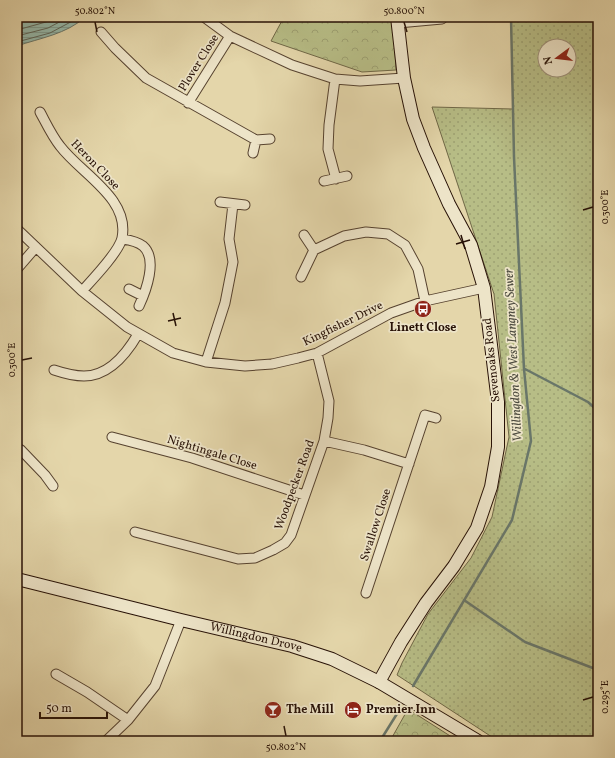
<svg xmlns="http://www.w3.org/2000/svg" width="615" height="758" font-family="Vollkorn,serif">
	<style>
		.grass { fill: url(#grass-dots); stroke: #6f6746; fill-rule: evenodd }
		.park { fill: url(#park-crowns); stroke: #6f6746 }
		.water { fill: url(#water-rules); stroke: #697669 }
		.lines { fill: none; stroke-linecap: round; stroke-linejoin: round }
		.shore { stroke: #5e6558; stroke-width: 1 }
		.stream { stroke: #697669; stroke-width: 2.5 }
		.street-casing { stroke: #56422f; stroke-width: 11 }
		.secondary-casing { stroke: #271106; stroke-width: 14 }
		.street { stroke: #ede4c8; stroke-width: 9 }
		.secondary { stroke: #ede4c8; stroke-width: 12 }
		.ticks { fill: none; stroke: #271106; stroke-width: 1.5 }
		.labels { text-anchor: middle; dominant-baseline: central; stroke-width: 3.5; stroke-linejoin: round; paint-order: stroke }
		.street-label { font-size: 12px; fill: #271106; stroke: #ede4c8 }
		.poi-label { font-size: 12px; font-weight: bold; fill: #271106; stroke: #ede4c8; text-anchor: start }
		.water-label { font-size: 13px; font-style: italic; fill: #4e4c40; stroke: #ede4c8 }
		.neatline { fill: none; stroke: #271106; stroke-width: 1.5 }
		.ticks-label { font-size: 10px; text-anchor: middle; fill: #271106 }
	</style>
	<defs>
		<pattern id="grass-dots" width="8" height="8" patternUnits="userSpaceOnUse"><rect width="8" height="8" fill="#b7bd86"/><path d="M2 2h.1M6 6h.1" fill="none" stroke="#9da172" stroke-width="1.8" stroke-linecap="round"/></pattern>
		<pattern id="park-crowns" width="20" height="18" patternUnits="userSpaceOnUse"><rect width="20" height="18" fill="#b7bd86"/><path d="M2 6a3 3 0 1 1 6 0M12 15a3 3 0 1 1 6 0" fill="none" stroke="#9da172"/></pattern>
		<pattern id="water-rules" width="6" height="5" patternUnits="userSpaceOnUse"><rect width="6" height="5" fill="#95b9ab"/><path d="M0 2.5h6" fill="none" stroke="#809e92"/></pattern>
	</defs>
	<rect width="100%" height="100%" fill="#e4d6aa"/>
	<filter id="stains"><feTurbulence type="fractalNoise" baseFrequency=".005" numOctaves="4"/><feColorMatrix values="0 0 0 0 .2 0 0 0 0 .09 0 0 0 0 .02 0 0 0 .5 -.17"/></filter>
	<radialGradient id="worn" r=".72"><stop offset=".6" stop-color="#630" stop-opacity="0"/><stop offset="1" stop-color="#630" stop-opacity=".3"/></radialGradient>
	<!-- grass -->
	<path class="grass" d="M511,17H598V741H498L397,675L402,663L428,614L471,558L492,517L509,437L494,294L432,107L513,109ZM545,46H569V70H545Z"/>
	<!-- park -->
	<path class="park" d="M284,17H393L396,70L362,72L271,41Z
		M408,709L458,741H390Z"/>
	<!-- water -->
	<path class="water" d="M17,17H85C67,34 40,38 17,46Z"/>
	<g class="lines">
		<!-- shore -->
		<path class="shore" d="M17,30L46,22L56,17
			M17,36L48,28L69,17
			M17,42L50,33L80,17"/>
		<!-- stream -->
		<path class="stream" d="M525,369L588,402L598,411
			M594,407L598,396
			M464,600L525,642L598,670
			M413,686L512,520L531,441L524,369L514,157L511,17
			M380,741L400,709"/>
		<defs>
			<path id="street" d="M204,17L230,36L292,65L335,79L360,81L404,78
				M398,23L442,19
				M101,32L115,48L146,78L256,140L270,139
				M335,79L329,125L328,149L336,179
				M188,103L230,36
				M40,112C46,123 52,136 60,146C81,174 130,198 122,238C119,252 92,280 82,291
				M253,153L256,140
				M324,181L347,176
				M220,202L245,205
				M17,229L82,291L127,327L173,353L206,362L245,366L272,364L298,358L317,353L391,313L425,301L484,288
				M304,235L314,250
				M122,239C129,240 137,241 143,246C158,259 146,291 139,306
				M17,269L36,247
				M301,277L314,250L344,236L366,232L388,234L405,245L418,269L425,301
				M129,289L143,296
				M206,362L225,303L233,262L229,239L233,204
				M54,370C63,373 74,376 84,376C109,376 127,353 138,334
				M112,437L192,458L304,495
				M324,441L364,450L409,464
				M17,448L21,450L45,475L53,486
				M135,532L238,559L255,558L273,550L285,543L291,535L324,441L328,418L329,401L317,353
				M366,593L425,415L436,418
				M56,674L87,692L128,720
				M106,741L128,720L155,686L181,620"/>
			<g id="secondary">
				<path id="s1" d="M17,579L181,620L292,646L332,659L379,682L478,741"/>
				<path d="M379,682L401,642L426,603L454,566L477,528L491,487L498,447V402L484,288L471,245L449,204L424,148L413,119L404,78L397,17"/>
			</g>
		</defs>
		<!-- street casing -->
		<use href="#street" class="street-casing"/>
		<!-- secondary casing -->
		<use href="#secondary" class="secondary-casing"/>
		<!-- street -->
		<use href="#street" class="street"/>
		<!-- secondary -->
		<use href="#secondary" class="secondary"/>
	</g>
	<!-- ticks -->
	<path class="ticks" d="M95,22L97,32M404,22L407,32M583,210L593,207M461,235L465,249M456,244L470,240M173,313L176,326M168,321L181,318M22,360L32,358M583,700L593,697M284,726L286,736"/>
	<!-- icons -->
	<defs>
		<symbol id="bus-disc" viewBox="-11 -11 22 22"><circle r="9.5" fill="#8f2418" stroke="#ede4c8"/><path d="M-5-6H5V4H4V6H2V4H-2V6H-4V4H-5ZM-3.5-4V0h7V-4ZM-3.5 1.2v1.5H-2V1.2ZM2 1.2v1.5H3.5V1.2Z" fill="#fff"/></symbol>
		<symbol id="bar-disc" viewBox="-11 -11 22 22"><circle r="9.5" fill="#8f2418" stroke="#ede4c8"/><path d="M-6-5H6L.8 .8V4.5H3.5V6h-7V4.5H-.8V.8Z" fill="#fff"/></symbol>
		<symbol id="hotel-disc" viewBox="-11 -11 22 22"><circle r="9.5" fill="#8f2418" stroke="#ede4c8"/><path d="M-6-4.5h1.5V1H6V5H4.5V3h-9V5H-6ZM-4 0a1.8 1.8 0 1 1 3.6 0ZM.5 0V-2.5h3Q6-2.5 6 0Z" fill="#fff"/></symbol>
	</defs>
	<g fill-rule="evenodd">
		<use href="#bus-disc" x="413" y="299" width="20" height="20"/>
		<use href="#bar-disc" x="263" y="700" width="20" height="20"/>
		<use href="#hotel-disc" x="343" y="700" width="20" height="20"/>
	</g>
	<g class="labels">
		<!-- street labels -->
		<g class="street-label">
			<text transform="translate(199 63) rotate(-58)">Plover Close</text>
			<text transform="translate(95 165) rotate(46)">Heron Close</text>
			<text transform="translate(343 324) rotate(-26)">Kingfisher Drive</text>
			<text transform="translate(492 360) rotate(-96)">Sevenoaks Road</text>
			<text transform="translate(212 453) rotate(17)">Nightingale Close</text>
			<text transform="translate(295 485) rotate(-70)">Woodpecker Road</text>
			<text transform="translate(376 525) rotate(-72)">Swallow Close</text>
			<text stroke="none"><textPath href="#s1" startOffset="246">Willingdon Drove</textPath></text>
		</g>
		<!-- poi labels -->
		<g class="poi-label">
			<text x="423" y="328" text-anchor="middle">Linett Close</text>
			<text x="286" y="710">The Mill</text>
			<text x="366" y="710">Premier Inn</text>
		</g>
		<!-- water labels -->
		<g class="water-label">
			<text transform="translate(514 355) rotate(-93)">Willingdon &amp; West Langney Sewer</text>
		</g>
	</g>
	<!-- margin -->
	<rect width="615" height="758" fill="none" stroke="#e4d6aa" stroke-width="44"/>
	<!-- north arrow -->
	<g transform="translate(557 58) rotate(255)"><circle r="19" fill="#ede4c8" stroke="#9e907a"/>
	<path d="M0-3L7 15L0 10L-7 15Z" fill="#8f2418"/>
	<text y="-6" font-size="11" font-weight="bold" text-anchor="middle" fill="#271106">N</text>
	</g>
	<!-- scale -->
	<path d="M40 712v6h67v-6" fill="none" stroke="#271106" stroke-width="2"/>
	<text x="46" y="712" font-size="12" fill="#271106" stroke="#ede4c8" stroke-width="3" paint-order="stroke">50 m</text>
	<rect x="22" y="22" width="571" height="714" class="neatline"/>
	<g class="ticks-label">
		<text x="95" y="14">50.802°N</text>
		<text x="404" y="14">50.800°N</text>
		<text transform="translate(604 207) rotate(-90)" y="4">0.300°E</text>
		<text transform="translate(11 360) rotate(-90)" y="4">0.300°E</text>
		<text transform="translate(604 697) rotate(-90)" y="4">0.295°E</text>
		<text x="286" y="750">50.802°N</text>
	</g>
	<rect width="100%" height="100%" filter="url(#stains)"/>
	<rect width="100%" height="100%" fill="url(#worn)"/>
</svg>
